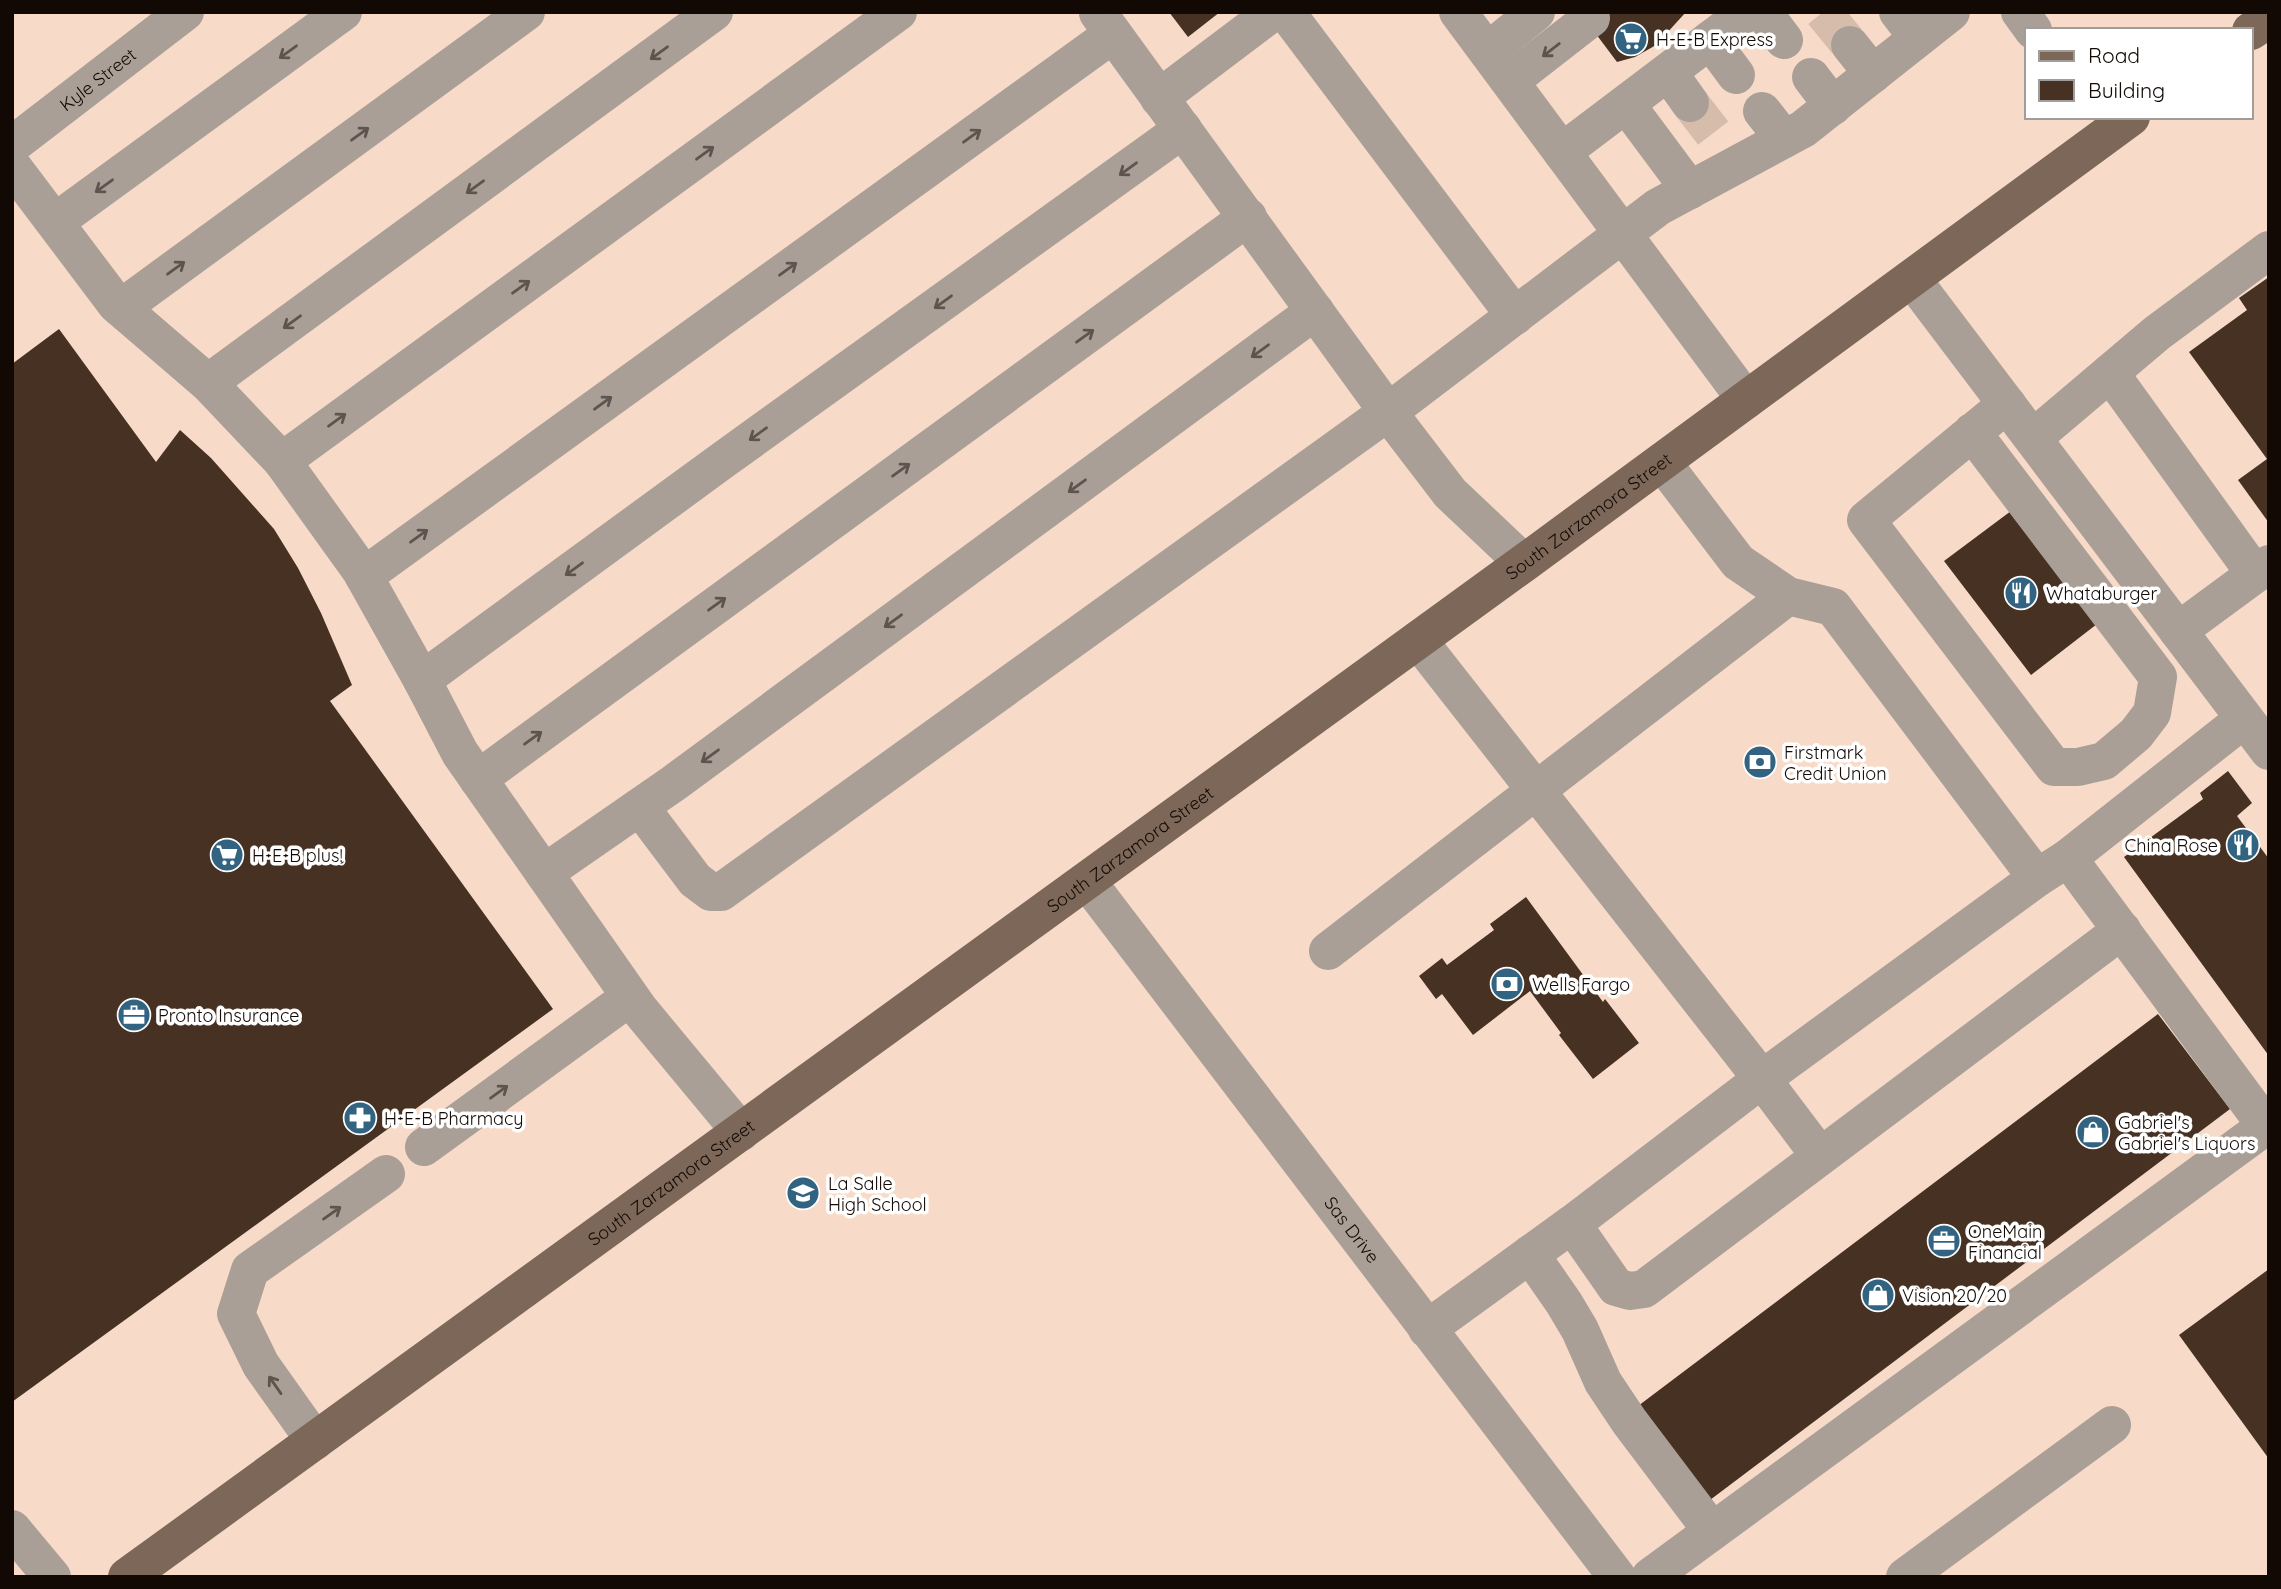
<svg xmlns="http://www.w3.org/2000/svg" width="2281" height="1589" font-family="Quicksand,sans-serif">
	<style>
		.building { fill: #463122 }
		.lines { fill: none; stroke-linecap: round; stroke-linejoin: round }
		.minor-tunnel { stroke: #d5bcab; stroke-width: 38; stroke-dasharray: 38 19; stroke-linecap: butt }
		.minor { stroke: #aa9f97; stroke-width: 38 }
		.major { stroke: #7c6759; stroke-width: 38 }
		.oneway { stroke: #5e544e }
		.labels { text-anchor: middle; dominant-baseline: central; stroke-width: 7; stroke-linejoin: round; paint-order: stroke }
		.poi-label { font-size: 18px; fill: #120904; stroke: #fff; text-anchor: start }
		.street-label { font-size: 18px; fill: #120904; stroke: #fff }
	</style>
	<rect width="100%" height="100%" fill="#f7dbc8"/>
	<!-- building -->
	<path class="building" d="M1169,12H1220L1188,37Z
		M1587,12H1686L1656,45L1635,57L1617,62L1596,34Z
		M2269,277V523L2238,480L2267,459L2189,352L2247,310L2239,298Z
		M59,329L156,462L180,430L211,458L274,529L298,568L321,613L352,685L330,701L553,1009L12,1402V364Z
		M2011,511L2097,624L2031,675L1944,561Z
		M2228,771L2252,803L2237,816L2269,859V1056L2124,857L2203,799L2200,793Z
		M1526,897L1603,1002L1605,999L1639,1043L1593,1079L1559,1035L1561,1033L1530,991L1473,1035L1442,994L1436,999L1419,976L1442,958L1447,965L1494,930L1490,924Z
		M2158,1014L2230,1109L1710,1500L1638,1406Z
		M2269,1269V1459L2179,1335Z"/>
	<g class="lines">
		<!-- minor-tunnel -->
		<path class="minor-tunnel" d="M1823,12L1850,45
			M1690,103L1720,142"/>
		<!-- minor -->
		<g class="minor">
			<path d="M1286,12L1515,316"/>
			<path d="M1458,12L1746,400"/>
			<path d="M1763,12L1784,40"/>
			<path d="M1898,12L1918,38"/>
			<path d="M2020,12L2033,30"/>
			<path d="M1098,13L1388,412L1450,493L1524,563"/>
			<path d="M1710,40L1736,75"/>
			<path d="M1850,45L1873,74"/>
			<path d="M1488,51L1536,12"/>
			<path d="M1668,72L1690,103"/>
			<path d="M1811,77L1833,106"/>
			<path d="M1510,81L1591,18"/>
			<path d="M1159,98L1273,12"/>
			<path d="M1626,104L1690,190"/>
			<path d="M1762,111L1784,139"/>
			<path id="s1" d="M12,145L185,12"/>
			<path d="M1562,152L1747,12"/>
			<path d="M12,166L116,304L208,383L282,461L361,571L422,680L460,753L639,1009L741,1132"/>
			<path d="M55,222L343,12"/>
			<path d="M1912,279L2269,751"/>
			<path d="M121,308L526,12"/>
			<path d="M2110,373L2255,574"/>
			<path d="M208,383L714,12"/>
			<path d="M1972,432L2158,677L2152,713L2136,734L2104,761L2078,767H2054L1866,520L2007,404"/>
			<path d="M2033,438L2157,333L2269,250"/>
			<path d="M282,461L898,12"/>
			<path d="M364,576L1113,34"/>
			<path d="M2178,631L2269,564"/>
			<path d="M1418,640L1762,1079L1572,1224L1427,1329"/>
			<path d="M422,680L723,460L1183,129"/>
			<path d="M478,779L1248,217"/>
			<path d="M640,807L695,880L711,892H721L1388,412L1658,207L1803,129L1951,12"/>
			<path d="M2068,858L2244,719"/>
			<path d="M544,873L674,783L1315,311"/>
			<path id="s2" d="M1087,881L1617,1577"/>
			<path d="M1328,951L1788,596"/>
			<path d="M424,1147L630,997"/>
			<path d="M1820,1156L1762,1079L2037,878"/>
			<path d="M1572,1224L1616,1287L1630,1291L1644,1289L2122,930"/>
			<path d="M1530,1254L1564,1303L1580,1330L1603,1382L1629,1421L1712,1531"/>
			<path d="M315,1441L261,1365L236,1314L250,1270L386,1174"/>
			<path d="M12,1529L52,1577"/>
			<path d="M1650,1577L2266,1126L2068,858L2037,878L1833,607L1788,596L1738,562L1662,462"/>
			<path d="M1905,1577L2112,1425"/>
		</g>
		<!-- major -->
		<g class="major">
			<path d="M2251,31L2269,19"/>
			<path id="s3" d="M127,1577L1524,563L2131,117"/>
		</g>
	</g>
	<!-- one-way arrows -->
	<defs><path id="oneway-shaft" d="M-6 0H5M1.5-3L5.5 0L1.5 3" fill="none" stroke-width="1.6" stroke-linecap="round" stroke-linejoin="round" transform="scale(1.75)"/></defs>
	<g class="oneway">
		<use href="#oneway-shaft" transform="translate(1551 50) rotate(142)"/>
		<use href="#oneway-shaft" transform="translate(288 52) rotate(144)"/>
		<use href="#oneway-shaft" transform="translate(659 53) rotate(144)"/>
		<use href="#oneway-shaft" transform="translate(360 134) rotate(-36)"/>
		<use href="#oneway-shaft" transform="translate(972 136) rotate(-36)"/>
		<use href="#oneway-shaft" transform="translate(705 153) rotate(-36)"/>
		<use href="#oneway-shaft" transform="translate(1128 169) rotate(144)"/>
		<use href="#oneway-shaft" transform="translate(104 186) rotate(144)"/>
		<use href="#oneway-shaft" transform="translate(475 187) rotate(144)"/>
		<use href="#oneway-shaft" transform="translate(176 268) rotate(-36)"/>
		<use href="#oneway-shaft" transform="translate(788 269) rotate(-36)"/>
		<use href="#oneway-shaft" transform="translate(521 287) rotate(-36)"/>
		<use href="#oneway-shaft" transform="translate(943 302) rotate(144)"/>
		<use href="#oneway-shaft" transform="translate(292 322) rotate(144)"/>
		<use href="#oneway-shaft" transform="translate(1085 336) rotate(-36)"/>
		<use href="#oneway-shaft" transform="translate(1260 351) rotate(144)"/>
		<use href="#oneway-shaft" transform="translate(603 403) rotate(-36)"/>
		<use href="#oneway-shaft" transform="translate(337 420) rotate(-36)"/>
		<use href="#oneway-shaft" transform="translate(758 434) rotate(144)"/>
		<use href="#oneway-shaft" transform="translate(901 470) rotate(-36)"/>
		<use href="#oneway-shaft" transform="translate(1077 486) rotate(144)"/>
		<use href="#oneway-shaft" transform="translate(419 536) rotate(-36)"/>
		<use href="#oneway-shaft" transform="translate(574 569) rotate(144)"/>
		<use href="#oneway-shaft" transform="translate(717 604) rotate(-36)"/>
		<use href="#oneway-shaft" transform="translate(893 621) rotate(144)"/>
		<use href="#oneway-shaft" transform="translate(533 738) rotate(-36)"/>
		<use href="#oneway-shaft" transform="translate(710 756) rotate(144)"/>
		<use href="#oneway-shaft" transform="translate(499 1092) rotate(-36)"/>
		<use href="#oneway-shaft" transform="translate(332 1213) rotate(-35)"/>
		<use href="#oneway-shaft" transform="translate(275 1385) rotate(-125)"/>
	</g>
	<!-- icons -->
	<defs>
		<symbol id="supermarket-disc" viewBox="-11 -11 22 22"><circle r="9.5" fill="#326482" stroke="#fff"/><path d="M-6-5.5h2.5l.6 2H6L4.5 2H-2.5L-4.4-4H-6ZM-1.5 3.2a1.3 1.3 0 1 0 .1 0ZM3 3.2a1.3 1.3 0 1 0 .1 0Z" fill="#fff"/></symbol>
		<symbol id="restaurant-disc" viewBox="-11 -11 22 22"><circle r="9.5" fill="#326482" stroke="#fff"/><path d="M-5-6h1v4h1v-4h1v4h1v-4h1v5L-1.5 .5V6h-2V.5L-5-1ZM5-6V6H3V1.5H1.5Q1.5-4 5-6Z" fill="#fff"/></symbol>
		<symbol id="bank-disc" viewBox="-11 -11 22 22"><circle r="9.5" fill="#326482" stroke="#fff"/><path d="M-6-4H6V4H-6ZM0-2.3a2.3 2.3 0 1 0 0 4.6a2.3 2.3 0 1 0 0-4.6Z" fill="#fff"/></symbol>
		<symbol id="office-disc" viewBox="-11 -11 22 22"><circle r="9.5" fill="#326482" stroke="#fff"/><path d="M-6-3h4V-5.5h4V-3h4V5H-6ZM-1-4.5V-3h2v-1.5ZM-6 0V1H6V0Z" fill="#fff"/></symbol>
		<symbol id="pharmacy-disc" viewBox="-11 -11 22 22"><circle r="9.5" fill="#326482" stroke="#fff"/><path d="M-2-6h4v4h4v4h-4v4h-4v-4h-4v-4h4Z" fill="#fff"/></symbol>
		<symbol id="shop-disc" viewBox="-11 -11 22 22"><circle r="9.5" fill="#326482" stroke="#fff"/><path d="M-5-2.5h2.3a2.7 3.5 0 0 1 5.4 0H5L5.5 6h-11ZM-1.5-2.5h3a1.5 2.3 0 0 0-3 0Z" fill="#fff"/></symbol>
		<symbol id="school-disc" viewBox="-11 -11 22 22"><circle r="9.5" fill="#326482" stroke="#fff"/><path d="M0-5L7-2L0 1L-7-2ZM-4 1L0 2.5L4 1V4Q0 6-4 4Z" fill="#fff"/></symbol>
	</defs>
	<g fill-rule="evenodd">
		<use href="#supermarket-disc" x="1612" y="20" width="38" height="38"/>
		<use href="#restaurant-disc" x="2002" y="574" width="38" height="38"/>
		<use href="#bank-disc" x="1741" y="743" width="38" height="38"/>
		<use href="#restaurant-disc" x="2224" y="826" width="38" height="38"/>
		<use href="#supermarket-disc" x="208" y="836" width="38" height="38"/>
		<use href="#bank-disc" x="1488" y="965" width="38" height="38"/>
		<use href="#office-disc" x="115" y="996" width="38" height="38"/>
		<use href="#pharmacy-disc" x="341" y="1099" width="38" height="38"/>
		<use href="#shop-disc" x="2074" y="1113" width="38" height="38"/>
		<use href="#school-disc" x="784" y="1174" width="38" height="38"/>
		<use href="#office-disc" x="1925" y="1222" width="38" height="38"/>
		<use href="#shop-disc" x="1859" y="1276" width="38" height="38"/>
	</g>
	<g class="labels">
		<!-- poi labels -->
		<g class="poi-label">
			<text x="1656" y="39">H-E-B Express</text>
			<text x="2046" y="593">Whataburger</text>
			<text x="1784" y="752">Firstmark<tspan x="1784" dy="21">Credit Union</tspan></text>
			<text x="2218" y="845" text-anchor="end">China Rose</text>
			<text x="252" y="855">H-E-B plus!</text>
			<text x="1532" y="984">Wells Fargo</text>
			<text x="158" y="1015">Pronto Insurance</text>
			<text x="384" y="1118">H-E-B Pharmacy</text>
			<text x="2118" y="1122">Gabriel's<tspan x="2118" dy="21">Gabriel's Liquors</tspan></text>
			<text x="828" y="1183">La Salle<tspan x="828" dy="21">High School</tspan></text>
			<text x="1968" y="1231">OneMain<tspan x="1968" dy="21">Financial</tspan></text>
			<text x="1902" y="1295">Vision 20/20</text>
		</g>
		<!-- street labels -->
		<g class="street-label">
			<text stroke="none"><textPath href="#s1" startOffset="108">Kyle Street</textPath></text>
			<text stroke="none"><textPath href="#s3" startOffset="1806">South Zarzamora Street</textPath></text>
			<text stroke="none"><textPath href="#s3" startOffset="1239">South Zarzamora Street</textPath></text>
			<text stroke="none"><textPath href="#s3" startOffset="672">South Zarzamora Street</textPath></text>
			<text stroke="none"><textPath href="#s2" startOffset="438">Sas Drive</textPath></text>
		</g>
	</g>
	<!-- border -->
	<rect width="2281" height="1589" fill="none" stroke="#120904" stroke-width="28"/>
	<!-- legend -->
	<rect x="2025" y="28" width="228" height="91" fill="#ffffff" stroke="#a09d9b" stroke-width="2"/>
	<rect x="2039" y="51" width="35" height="10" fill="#7c6759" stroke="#a09d9b" stroke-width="2"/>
	<text x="2088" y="63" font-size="21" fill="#120904">Road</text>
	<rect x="2039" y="80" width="35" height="21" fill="#463122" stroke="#a09d9b" stroke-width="2"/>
	<text x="2088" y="98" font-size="21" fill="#120904">Building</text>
</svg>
